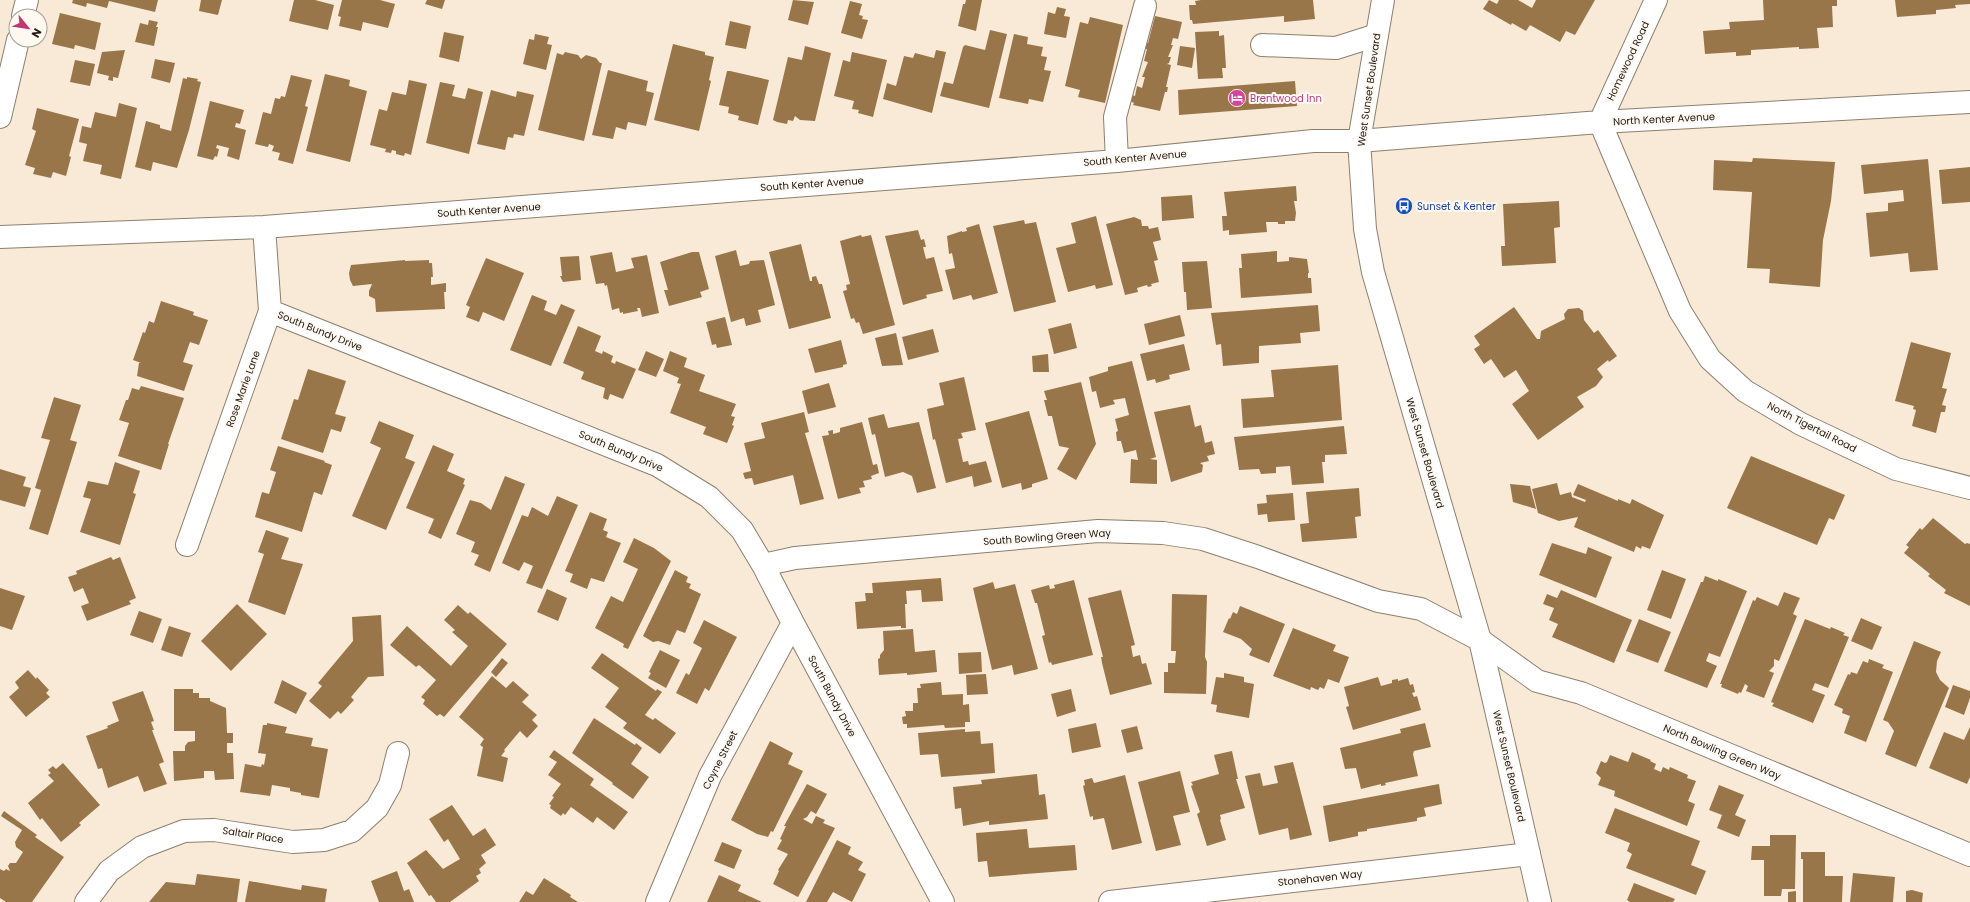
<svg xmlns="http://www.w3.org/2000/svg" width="1970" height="902" font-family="Poppins,sans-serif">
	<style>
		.building { fill: #987649 }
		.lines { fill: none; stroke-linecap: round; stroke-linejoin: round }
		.minor-casing { stroke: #8c7f6e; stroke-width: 24 }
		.major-casing { stroke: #8c7f6e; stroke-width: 24 }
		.minor { stroke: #fff; stroke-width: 22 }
		.major { stroke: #fff; stroke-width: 22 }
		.labels { text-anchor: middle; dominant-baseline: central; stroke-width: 4; stroke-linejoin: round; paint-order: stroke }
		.street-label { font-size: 10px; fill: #1b1610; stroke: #fff9f2 }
		.hotel-label { font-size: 10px; fill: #b23c85; stroke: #fff9f2; text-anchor: start }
		.transit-label { font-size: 10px; fill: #164399; stroke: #fff9f2; text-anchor: start }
	</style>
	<rect width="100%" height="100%" fill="#f9ead8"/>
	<!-- building -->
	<path class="building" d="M73,0H158L155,12L109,1L107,8L87,3L86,7L72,3Z
		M201,0H222L218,15L199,11Z
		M294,0H315L334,5L328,30L289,21Z
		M342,0H380L395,4L388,28L363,22L361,31L339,26L341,17L338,16Z
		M427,0H445L442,9L425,4Z
		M793,0L814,2L808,25L788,20Z
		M966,0H982L976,31L958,26L963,4H965Z
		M1201,0H1313L1315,19L1284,22V16L1193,24L1192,20H1190L1189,5H1196L1195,1Z
		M1489,0L1497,4L1499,0H1518L1532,8L1536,0H1595L1575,35L1566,31L1560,42L1530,25L1526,31L1512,23L1511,25L1483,9Z
		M1763,0H1837V6H1832L1833,27L1817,28L1819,48L1799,49V47L1751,50V55L1736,56V52L1705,54L1703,31L1730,29L1729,22L1764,20Z
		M1895,0H1970V4L1955,5L1956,8L1936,10V14L1897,17Z
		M850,1L862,4L859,15L863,16L862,19L868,20L862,39L841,33Z
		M1057,7L1066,9L1064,16L1070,17L1066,38L1044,34L1048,12L1055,14Z
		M60,13L101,23L95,50L75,45L74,49L52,44Z
		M1155,16L1182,22L1178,39L1173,38L1171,45H1173L1168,57H1171L1169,63L1167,64L1171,65L1166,87H1168L1167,92H1165L1160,111L1133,105L1134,103L1130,101L1132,95L1135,96L1137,86L1142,88L1145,77H1142L1148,62L1144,61L1147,49H1145L1147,43H1148Z
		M1090,17L1123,25L1105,103L1078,97L1080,90L1065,86L1080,22L1088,24Z
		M149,20L158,22L156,27H158L154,46L135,42L140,23L148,25Z
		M730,21L751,26L746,49L725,45Z
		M990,30L1007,34L989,108L940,96L944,82L953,84L963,47L965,45L985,50Z
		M1219,31V36L1224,35L1226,68H1222L1223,78L1198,79L1195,32Z
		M444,32L464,36L459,62L439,57Z
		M535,34L549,37L547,44L552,45L546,70L523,64L529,39L534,40Z
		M1014,34L1028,37L1027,44L1043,47L1041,56L1047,57L1044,70L1051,71L1043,102L1029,99L1028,104L999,98Z
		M673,44L705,52V55L714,57L709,80L711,81L699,131L654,120Z
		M805,46L831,53L815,121L800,120L795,116L793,121L788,120L787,124L777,122L773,120L788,57L802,60Z
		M1180,46L1195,48L1192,68L1177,65Z
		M125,50L118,78L113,77V81L108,80L109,76L97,73L102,52Z
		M936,50L946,52L932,113L883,99L887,83L896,86L904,56L913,58L915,53L934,58Z
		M565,52L578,55L581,59L586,55L596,58L600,63H602L584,141L538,130L557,53L563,55Z
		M852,52L887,60L873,117L858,113L859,110L852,109L854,101L834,96L843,60L850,62Z
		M155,59L175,63L170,83L151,78Z
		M75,60L95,64L90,86L70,82Z
		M608,70L648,81L646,91L654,93L646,126L628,122L626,130L616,127L613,139L592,135Z
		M727,71H730L769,80L758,125L738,120L739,116L728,113L729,107L719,105Z
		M325,74L350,80L349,86L367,91L350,162L306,151Z
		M291,75L312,80L305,106L308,107L293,164L278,160L280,153L272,151L274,146L269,144L268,147L255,144L263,112L271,114L275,98L280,99L281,96L285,97Z
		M187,77L198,79L197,81L201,82L189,130L177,168L153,162L151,171L135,167L146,121L160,125V128L171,131L183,78L187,79Z
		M409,80L427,84L411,155L405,153L404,156L396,154V151L392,150L391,153L385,152L386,149L370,145L379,109L387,111L392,92L406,95Z
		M1295,81L1297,106L1179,115L1178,90Z
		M440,82L455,85L452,96L465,99L468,88L483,92L469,154L426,143Z
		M491,90L516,97L517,91L534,95L524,136L514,134L513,138L508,137L505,150L477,144Z
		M210,101L244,110L240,124L236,123L235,127L246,130L239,160L227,156L229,148L217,145L216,148L219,149L217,157L215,156L213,160L197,156Z
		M119,103L137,108L121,179L100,174L102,165L83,161L87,144L79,142L82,126L91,128L95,112L116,117Z
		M37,108L79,119L69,156L71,157L66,176L53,172L51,178L33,174L35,168L25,165L36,131L32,129Z
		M1753,158L1835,162L1831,201L1823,240L1820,287L1769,283L1770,269L1747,268L1752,192L1713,190L1714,160L1752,162Z
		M1928,159L1938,270L1910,272L1908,253L1870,257L1866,213L1888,211V203L1904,201L1903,190L1864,194L1861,165Z
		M1970,167V202L1942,204L1939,170Z
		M1296,186L1297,201H1294L1296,213L1295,221H1285V224H1278V222H1266L1267,232L1229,235V230L1223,231L1222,216H1227L1224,192Z
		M1192,195L1194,218L1162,221L1161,197Z
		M1559,201L1560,227L1554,228L1556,263L1502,266L1501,246H1505L1503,204Z
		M1096,216L1113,285L1096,289L1095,285L1068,292L1056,248L1076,243L1071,223Z
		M1134,217L1141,220L1142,226H1148L1149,229L1158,227L1161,240L1153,242L1158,260L1154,261L1159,282L1151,284L1152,286L1148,287L1147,285L1137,288L1138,292L1125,295L1106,224Z
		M1024,220L1025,224L1036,222L1056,302L1014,312L993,226Z
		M979,224L998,293L973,300L971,295L953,300L945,270L955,268L952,253L949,254L947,236L962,231V232L967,231L966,228Z
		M918,230L921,240L924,239L926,247H923L926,259L934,257L943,291L926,295L927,298L903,305L885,236Z
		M861,235L862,237L871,235L895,325L863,334L859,322L856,323L854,318L851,319L843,291L847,290L846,285L850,284L840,241Z
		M801,244L810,281H812V277L816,276L819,284H822L831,318L789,329L769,252Z
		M736,250L740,266L749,264L750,261L764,260L775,305L758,310L761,322L746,326L744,318L731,322L715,256Z
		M1277,251V262L1289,261V257L1307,259L1309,273H1308V278H1311L1312,293L1241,298L1239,268H1242L1241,254Z
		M612,252L616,272L634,268L631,258L647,255L659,313L642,317L640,308H637L638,311L623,314V312L620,313L619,308L612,310L607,285L605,286L604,283L596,284L590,256Z
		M692,252H699L709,289L700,292L702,297L669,306L664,290H668L660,262Z
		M579,256L581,280L563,282L560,276H562L560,257Z
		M486,258L524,273L504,321L483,312L479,322L466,317L470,307L466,305Z
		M405,260V261L429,260V263H432L433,277H431V285L446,283V292H444L445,309L376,312L375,299L369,296V291L372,284L353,286L350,280L349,273L351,265Z
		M1207,261L1212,308L1187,310L1186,292H1184L1182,262Z
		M532,295L547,301L544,310L556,315L561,304L575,310L551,366L510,350Z
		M161,301L194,312L193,315L208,320L199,345L190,342L183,362L193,365L184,391L137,376L139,363H141L133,360L143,332L145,333L149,321L154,323Z
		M1318,305L1320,331L1300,333L1301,343L1259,346V363L1223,366L1221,344L1216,345L1211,313Z
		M1514,307L1537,339H1540L1541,331L1565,319L1564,314L1568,309L1579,308L1583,311L1584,320L1594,333L1598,330L1617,356L1609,362L1608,360L1597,369L1603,377L1596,386L1577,397L1584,407L1538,440L1512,404L1529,391L1516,370L1504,378L1491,359L1484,364L1474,349L1480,345L1474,336Z
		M1180,315L1185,336L1149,345L1144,324Z
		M725,317L732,345L717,348L716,344L712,345L706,322Z
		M1071,323L1077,348L1054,354L1048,329Z
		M578,326L601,336L595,351L602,354L603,351L613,356L611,362L615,364L616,361L636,369L623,399L610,394L608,400L603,398L605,388L581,379L584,372L563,363Z
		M933,329L939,352L908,360L902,337Z
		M896,333L903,365L882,366L875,338Z
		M841,340L847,364L843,365V367L815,373L808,349Z
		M1911,342L1951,353L1942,388L1947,389L1942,405L1946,406L1945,412H1941L1936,433L1912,426L1916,410L1913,409L1914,406L1895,401Z
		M1184,344L1190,370L1169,375L1170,379L1156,383L1155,379L1147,381L1140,354Z
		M646,351L664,359L656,377L638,370Z
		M670,351L687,358L684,367L705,375L699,391L736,404L731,416L735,417L732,425L734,426L727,443L703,434L706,427L670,413L681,384L677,383L679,378L663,371Z
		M1048,354L1049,372H1033L1032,356Z
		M1132,361L1156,457L1150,459L1157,460V484L1130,483L1131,459L1138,460L1136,450L1124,453L1121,441H1117L1116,432L1118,431L1115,419L1129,415L1125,398L1113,400L1115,404L1100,408L1096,391L1092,392L1089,377L1108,371V367Z
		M1338,365L1342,420L1243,428L1241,399L1274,397L1271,370Z
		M308,369L346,381L335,414L346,417L341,432L331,429L323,453L281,439L294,399L298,400Z
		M964,377L976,430L961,433L963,438L958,439L963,462L968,461L969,465L986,461L992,482L974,487L972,476L946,483L935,439L933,440L927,409L944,405L939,383Z
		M1081,382L1096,444L1076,480L1057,469L1069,448L1059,446L1052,416H1048L1044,400H1047L1044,391Z
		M829,383L836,407L808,414L802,391Z
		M141,386L184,398L168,444H169L161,470L118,456L129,423L119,420L126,400H128L132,388L139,390Z
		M54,397L81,405L70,440L77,442L48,535L29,529L41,490L35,488L50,440L41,438Z
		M1190,405L1195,427L1201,425L1205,443L1212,441L1215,454L1207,456L1209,461L1200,463L1203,465L1202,472L1171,482L1154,412Z
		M1029,411L1048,479L1032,484V487L1022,490L1021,483L1002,488L985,423Z
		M804,412L809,432L805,433L824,499L800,505L793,475L754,485L752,478L745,479L743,473L751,471L744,443L765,438L761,423Z
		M884,414L888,428L919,422L936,488L917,493L912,476L903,472L885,477L875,434L872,435L868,418Z
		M379,421L414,435L405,458L415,462L386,530L352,516L381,448L370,443Z
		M862,422L873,465L877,464L879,473L871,476L872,479L863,481L865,487L859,488L861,493L838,499L822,436L829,435L828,431L833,430V434L840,432V428Z
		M1344,426L1347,454L1325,455V462H1322L1324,483L1292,485L1290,466L1276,467V473L1261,474L1259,469L1239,470L1234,437Z
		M433,445L454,454L447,471L465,479L463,484L465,485L441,539L428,533L434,519L406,508Z
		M278,446L325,461L324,462L332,465L322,495L314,492L302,532L255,517L262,492L269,494L276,472L270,470Z
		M1751,456L1845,495L1834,520L1829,518L1817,545L1727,508Z
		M115,462L140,471L133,493L136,494L120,545L80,532L91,499L83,497L88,481L108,485Z
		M0,469L26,477L23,486L31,488L25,507L0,500Z
		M505,476L525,484L490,572L474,565L479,555L471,552L475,542L456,534L470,500L481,503L491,510Z
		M1557,483L1560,495L1571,492L1572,497L1585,502L1586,500L1573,495L1578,484L1618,501V499L1630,504L1632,499L1664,515L1650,549L1642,546L1641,549L1636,546L1634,552L1574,527L1578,517L1559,521L1538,513L1532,489Z
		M1510,484L1530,486L1536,509L1513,502Z
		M1359,488L1361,516L1355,517L1357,538L1302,542L1300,524L1309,523L1306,492Z
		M1293,493L1295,520L1268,522L1267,514L1258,515L1257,504L1267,503L1266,495Z
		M557,496L578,505L542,589L526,583L533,566L524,562L519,571L502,563L522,515L528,517L532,507L548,516Z
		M590,512L607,519L603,530L608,532L606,537L621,543L604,582L591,578L587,589L570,582L573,574L565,571Z
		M1933,518L1965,544L1967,543L1970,544V606L1944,593L1946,590L1928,576L1930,574L1904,553L1909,547L1906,545L1920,528L1922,530Z
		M266,530L289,538L281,559L303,564L285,615L248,602L264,554L258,552Z
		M634,538L654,548L671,561L628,649L623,647L624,644L595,628L611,596L623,602L638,569L623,562Z
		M1552,543L1586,554L1588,547L1612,557L1596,598L1539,575Z
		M111,557L113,560L120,557L136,598L129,601L131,604L87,621L81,606L89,603L83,588L74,592L68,577L77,574L76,571Z
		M675,570L688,577L686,582L691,584L689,588L701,594L685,633L677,630L670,645L658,641L653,642L643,636Z
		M1662,570L1686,579L1671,619L1647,610Z
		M1705,576L1718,581V579L1747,591L1720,657L1709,653L1706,661L1717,666L1707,688L1664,671L1701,582H1703Z
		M941,578L943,601L922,602L921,590L906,591L907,604H905L906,628H901V626L857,629L855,602L866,601L865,593H873L872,583Z
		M1074,580L1093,655L1052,665L1051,662L1049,663L1042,636L1045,635L1037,603H1035L1031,590L1049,585L1050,589L1055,588L1054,585Z
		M993,582L995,589L1015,584L1038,669L1014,675L1012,665L992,670L973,588Z
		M0,588L25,596L12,630L0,626Z
		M547,589L567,598L558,621L537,612Z
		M1121,590L1135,645L1131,646L1133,657L1140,655L1142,664L1146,663L1152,684L1110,695L1102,663L1101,657H1103L1088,598Z
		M1561,590L1632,620L1614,663L1552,637L1558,624L1549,620L1554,608L1543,604L1547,594L1557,598Z
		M1784,592L1800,598L1793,614L1797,616L1779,661L1774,659V666L1769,671L1774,673L1764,698L1746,691L1748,686L1745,684L1741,693L1739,692L1738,694L1721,687L1722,684H1720L1753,600L1755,601L1757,597L1778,606Z
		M1172,594L1207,595L1205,657L1207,662L1206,694L1164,693V672H1168V663H1175L1176,651H1171Z
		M237,604L267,634L231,671L201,641Z
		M458,605L468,614L470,612L507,644L444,717L440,714L437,716L423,704L425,700L421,697L436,680L419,665L416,667L390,645L407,626L451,666L468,646L452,632L455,630L444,620Z
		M1240,606L1285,624L1269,663L1249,655L1252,649L1241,639L1223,632L1229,618L1230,619L1233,612L1237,614Z
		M139,611L162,619L153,643L130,635Z
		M381,615L384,676L368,677L351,697L354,700L341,714L338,711L330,719L309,701L322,686L318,683L353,641L352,617Z
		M1861,618L1882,627L1872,650L1851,641Z
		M1639,619L1671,632L1658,663L1626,651Z
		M1805,619L1830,629L1831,627L1845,633L1843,635L1849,637L1828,688L1815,683L1812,690L1825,695L1813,723L1772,706L1774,703L1771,702Z
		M704,620L737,637L709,691L705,688L697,704L676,693L686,673L689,675L702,648L693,643Z
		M169,626L191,633L182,657L161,650Z
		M1293,628L1336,645L1333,651L1349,657L1339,683L1328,679L1324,689L1320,687L1318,690L1311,687L1310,690L1273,676Z
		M913,629L915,652L935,650L937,672L907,675V673L879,675L878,659L880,658V655L884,650L883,631Z
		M1914,641L1941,652L1937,661L1936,672L1940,680L1949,688L1916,767L1885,754L1894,731L1888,722L1883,720Z
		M660,650L680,660L666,688L648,678L651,673L649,672Z
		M981,652L982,672L959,674L958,653Z
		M602,653L656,691L657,689L662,692L645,715L653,720L655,718L676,733L660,754L623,728L627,723L605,707L619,688L591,668Z
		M502,658L508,663L496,677L491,672Z
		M1869,659L1884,665L1882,668L1893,672L1866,742L1844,733L1850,716L1842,713L1843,709L1834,705L1848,674L1850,675L1851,672L1857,674L1863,661L1868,663Z
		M28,670L36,679L37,677L49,690L46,693L50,697L26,717L9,697L19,688L15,682Z
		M1224,673L1244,677V682L1254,684L1249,718L1216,712L1217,705L1211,704L1216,677L1224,678Z
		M986,674L988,694L967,695L966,675Z
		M492,676L506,688L513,681L529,695L522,702L537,715L532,720L538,726L527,738L520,731L504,750L505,751L501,756L508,758L503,782L477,776L483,747L480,745L484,739L459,717Z
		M1378,677L1381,686L1392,683V680L1398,679V681L1408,678L1410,685L1413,684L1415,692L1412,693L1414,697L1417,696L1421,710L1353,730L1346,707L1349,706L1344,687Z
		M282,680L307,693L296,714L274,703Z
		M941,682L942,695L963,694V705L969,704L970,722H965V727L945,728L944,725L907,728V724H903L902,717L906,716L905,711H913V703H918L917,688H921L920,684Z
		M1953,685L1970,691V698L1964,715L1945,707Z
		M174,689H193V693H199V698H210V701L226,708L227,733H233V743H227V753H233L234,779L215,780L214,771H204V778L174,781L173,751H185V746L188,742L195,741V731H174Z
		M1071,689L1076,711L1057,717L1051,694Z
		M143,691L154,721L151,722L154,730H152L164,762L159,764L167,784L144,792L138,776L108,788L102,768L98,769L86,736L108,728L107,726L119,721L112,702Z
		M594,718L635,745L636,743L642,748L631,764L649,777L633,799L612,784L613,783L572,753Z
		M267,723L287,727L285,733L313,738L311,746L328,749L319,798L301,795V793L290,791V788L272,785L270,796L240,792L245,764L261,767L262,764L264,765L266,754L258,753L263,725H267Z
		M1096,723L1101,747L1072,753L1068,729Z
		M1425,723L1431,747L1414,751L1413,754L1418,776L1385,783L1386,785L1381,786V784L1361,789L1356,768L1345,769L1340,748L1401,733L1400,729Z
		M1137,726L1143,749L1127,753L1121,730Z
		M1970,727V777L1967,784L1929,768L1944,732L1964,740Z
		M965,729V732L980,731L981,744L993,743L995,773L941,777L938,754L920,755L918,733Z
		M770,741L793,753L788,764L803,771L773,832L771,831L768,837L757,834L731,820Z
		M554,750L594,779L590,785L628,812L614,830L597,817L593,823L571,807L565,815L563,813L561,816L550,808L551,805L549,804L554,797L552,796L561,784L548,775L557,762L549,757Z
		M1232,751L1238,779H1236L1245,808L1220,815L1221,819L1220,820L1226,840L1207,846L1197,814L1200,812L1191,786L1193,785L1191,782L1219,774L1214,755Z
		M1632,752L1651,760L1650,761L1656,764L1654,769L1661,772L1663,767L1669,770L1670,767L1688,775L1687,778L1696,781L1688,801L1695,804L1687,826L1614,796L1615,791L1598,785L1601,778L1596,773L1601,761L1605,763L1607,762L1610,755L1628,762Z
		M1293,762L1312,835L1290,840L1288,828L1259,835L1245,776L1260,773L1263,786L1278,783L1274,766Z
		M63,763L100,805L79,823L81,825L61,842L42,818L40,820L28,803L54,781L48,775L51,773L48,770L53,766L56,769Z
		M1180,771L1190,812L1173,816L1181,845L1156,851L1138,782Z
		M1037,774L1039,795L1045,794L1048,819L989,825V821L963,826L961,808L955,809L953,787L982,784L981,780Z
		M1125,775L1142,843L1112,850L1104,818L1093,820V816L1090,817L1083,786L1085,785L1084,780L1092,778L1094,783Z
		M807,784L827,794L816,814L811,811L807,817L803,819L812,824L816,816L825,820L823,823L835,828L798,897L773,884L779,871L778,870L788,854L777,849L782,840L780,839L786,826H784Z
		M1439,784L1442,804L1424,808L1426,816L1417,818V821L1367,829V831L1358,832V836L1329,842L1323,806Z
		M1719,785L1744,795L1735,815L1746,820L1739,837L1717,828L1722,815L1709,810Z
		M452,805L473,836L485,828L496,845L481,855L486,863L479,869L481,873L476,876L479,881L450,902H436L431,895L429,896L407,863L426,850L443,869L460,859L448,839L444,842L429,819Z
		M1615,808L1700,841L1691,865L1706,871L1696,895L1626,868L1632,854L1627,851L1630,843L1605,833Z
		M4,811L37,835L35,837L64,857L32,902H6L0,898V869L4,871L6,869L10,871L8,866L10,863H16L23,852L16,847L15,842L22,830L1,816Z
		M1027,829L1029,848L1075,845L1077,870L989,877L987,861L978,862L976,833Z
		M1770,835H1796L1795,889H1782L1781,896H1764V860H1751L1752,846H1770Z
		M837,840L851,847L848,854L863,862L858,870L866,874L852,902L833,892L827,902H806Z
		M722,842L742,850L734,869L714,861Z
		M1801,852H1825V876H1843L1842,902H1803V859H1801Z
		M397,871L404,891L409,889L414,902H379L371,881Z
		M1853,873L1895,877L1893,902H1850Z
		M197,874L240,879L237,902H149L166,882L195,885Z
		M719,875L741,885L738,891L762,902H707Z
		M544,878L571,895L570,897L578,902H519L526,891L533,895Z
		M249,881L301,890L302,885L327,889L325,902H245Z
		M1634,883L1675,899L1673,902H1630L1627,900Z
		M1912,890L1923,893L1922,902H1906V891Z
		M1796,891V902H1788V892Z"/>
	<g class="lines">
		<defs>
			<path id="minor" d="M1656,0L1600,122L1680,311L1710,359L1745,391L1801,424L1896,469L1970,488
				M23,16L27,0
				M1262,45L1336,48L1377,35
				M0,117L18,40
				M1117,161L1115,117L1145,6
				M0,237L264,227L1117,161L1313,141H1359L1600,122L1970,102
				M270,311L657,465L709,497L742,530L763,565L793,623L943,902
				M187,545L270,311L264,227
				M763,565L795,558L1098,531L1163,533L1203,539L1258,557L1378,601L1421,609L1480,640L1537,681L1581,693L1970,855
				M86,902L109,871L142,847L184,831L214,830L293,842L324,840L352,831L377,808L390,785L398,753
				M657,902L710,776L793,623
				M1110,902L1529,854"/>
			<path id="major" d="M1383,0L1359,141L1365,229L1373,272L1386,317L1480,640L1540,902"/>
		</defs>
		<!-- minor casing -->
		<use href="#minor" class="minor-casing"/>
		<!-- major casing -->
		<use href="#major" class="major-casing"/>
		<!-- minor -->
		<use href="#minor" class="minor"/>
		<!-- major -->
		<use href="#major" class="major"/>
	</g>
	<!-- icons -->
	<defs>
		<symbol id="hotel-disc" viewBox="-11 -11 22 22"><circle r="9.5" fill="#d1479c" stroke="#fff9f2"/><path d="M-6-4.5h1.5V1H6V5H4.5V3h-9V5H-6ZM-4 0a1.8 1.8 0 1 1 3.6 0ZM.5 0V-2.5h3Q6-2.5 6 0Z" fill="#fff"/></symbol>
		<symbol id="bus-disc" viewBox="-11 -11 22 22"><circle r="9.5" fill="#1a4fb4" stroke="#fff9f2"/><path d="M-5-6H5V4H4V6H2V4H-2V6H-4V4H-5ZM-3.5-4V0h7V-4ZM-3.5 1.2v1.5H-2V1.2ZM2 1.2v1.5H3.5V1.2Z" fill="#fff"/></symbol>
	</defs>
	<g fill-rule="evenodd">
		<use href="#hotel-disc" x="1227" y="88" width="20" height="20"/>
		<use href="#bus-disc" x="1394" y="196" width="20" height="20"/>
	</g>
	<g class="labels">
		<!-- street labels -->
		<g class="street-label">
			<text transform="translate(1628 61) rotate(-65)">Homewood Road</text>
			<text transform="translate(1369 90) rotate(-82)">West Sunset Boulevard</text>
			<text transform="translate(1664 119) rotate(-3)">North Kenter Avenue</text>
			<text transform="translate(1135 158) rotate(-5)">South Kenter Avenue</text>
			<text transform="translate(812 184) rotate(-4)">South Kenter Avenue</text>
			<text transform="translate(489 210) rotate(-4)">South Kenter Avenue</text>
			<text transform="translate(320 331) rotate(22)">South Bundy Drive</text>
			<text transform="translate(243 389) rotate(-70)">Rose Marie Lane</text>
			<text transform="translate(1812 427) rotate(27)">North Tigertail Road</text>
			<text transform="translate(621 451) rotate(23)">South Bundy Drive</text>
			<text transform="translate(1425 453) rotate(74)">West Sunset Boulevard</text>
			<text transform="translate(1047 537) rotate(-4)">South Bowling Green Way</text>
			<text transform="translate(832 696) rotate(62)">South Bundy Drive</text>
			<text transform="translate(1722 752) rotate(23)">North Bowling Green Way</text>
			<text transform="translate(720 760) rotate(-63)">Coyne Street</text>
			<text transform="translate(1509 766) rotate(77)">West Sunset Boulevard</text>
			<text transform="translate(253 835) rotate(9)">Saltair Place</text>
			<text transform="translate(1320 878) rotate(-6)">Stonehaven Way</text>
		</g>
		<!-- hotel labels -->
		<g class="hotel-label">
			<text x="1250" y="98">Brentwood Inn</text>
		</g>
		<!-- transit labels -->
		<g class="transit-label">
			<text x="1417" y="206">Sunset &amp; Kenter</text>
		</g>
	</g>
	<!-- north arrow -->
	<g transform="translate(28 28) rotate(120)"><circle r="19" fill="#fff9f2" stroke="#a49e98"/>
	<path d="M0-3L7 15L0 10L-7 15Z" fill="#c2376f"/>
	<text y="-6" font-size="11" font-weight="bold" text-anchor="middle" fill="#1b1610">N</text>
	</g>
</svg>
